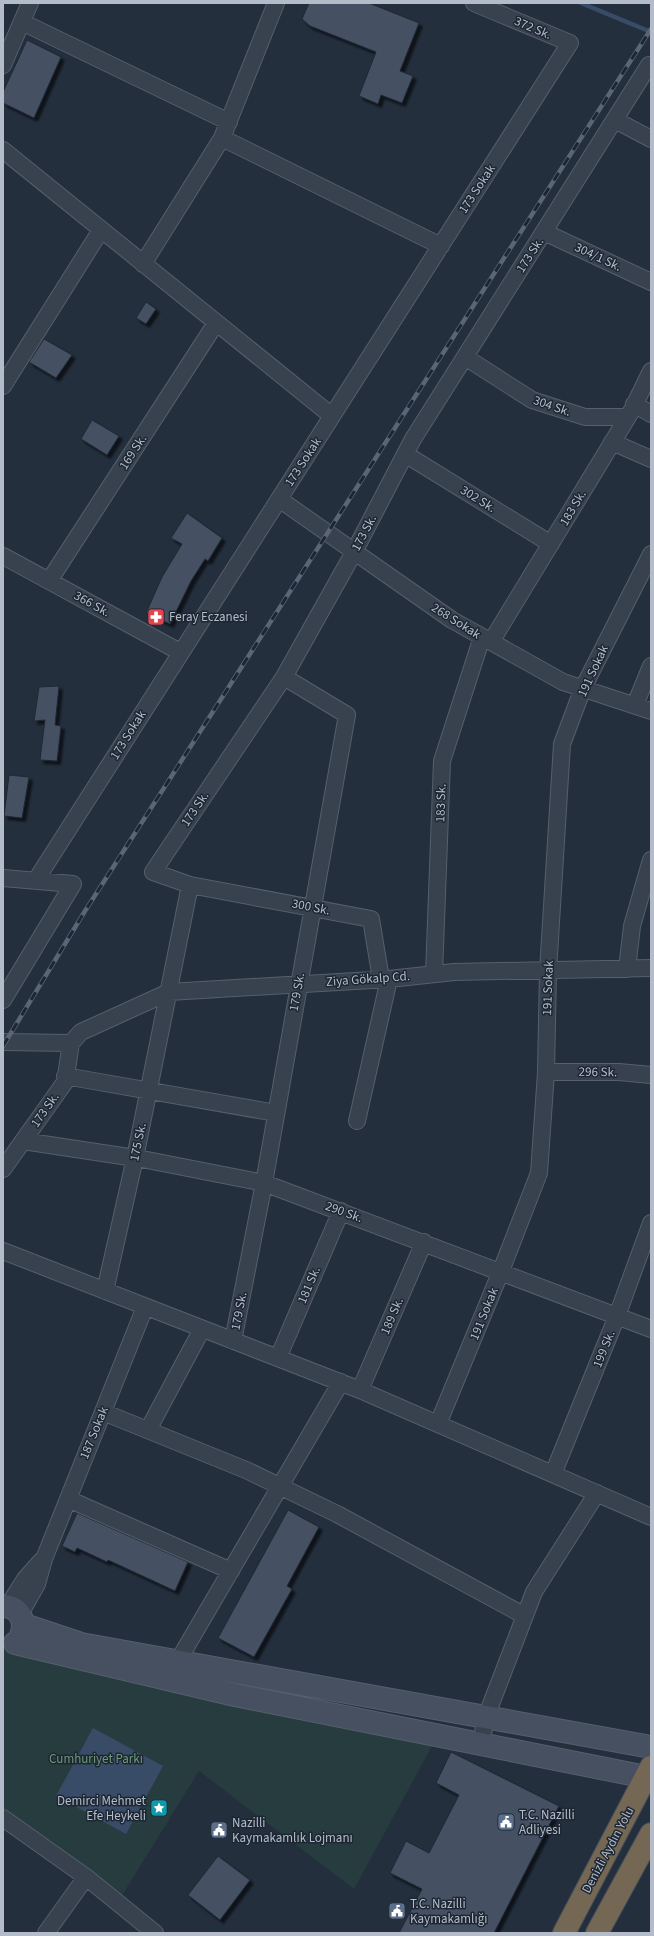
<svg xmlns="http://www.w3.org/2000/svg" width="654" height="1936" font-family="'Source Sans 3',sans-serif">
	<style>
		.green { fill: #263c3f }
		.water { fill: #394c67 }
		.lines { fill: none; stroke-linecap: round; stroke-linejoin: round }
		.stream { stroke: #394c67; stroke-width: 4.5 }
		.building { fill: #455162; stroke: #1f2835; filter: url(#shadow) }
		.street-casing { stroke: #565f6c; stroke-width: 18 }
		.secondary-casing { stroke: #565f6c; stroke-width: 24 }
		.highway-casing { stroke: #434c59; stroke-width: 24 }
		.street { stroke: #38414e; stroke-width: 16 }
		.secondary { stroke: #465061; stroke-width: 22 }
		.highway { stroke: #746855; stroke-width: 22 }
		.rail-casing { stroke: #5a6575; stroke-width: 4.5 }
		.rail { stroke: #1d2633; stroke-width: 3; stroke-dasharray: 9; stroke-linecap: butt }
		.labels { text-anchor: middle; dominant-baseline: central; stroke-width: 3; stroke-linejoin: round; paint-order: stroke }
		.street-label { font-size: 13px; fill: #b4bcc9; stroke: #1d2633 }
		.poi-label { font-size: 13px; fill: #b4bcc9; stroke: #1d2633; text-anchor: start }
		.park-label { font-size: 13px; fill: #6b9a76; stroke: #1d2633 }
	</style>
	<defs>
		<filter id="shadow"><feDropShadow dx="3.5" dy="3.5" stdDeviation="1" flood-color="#0009"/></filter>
	</defs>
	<rect width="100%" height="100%" fill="#242f3e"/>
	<!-- green -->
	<path class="green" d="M3,1647L438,1735L354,1889L199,1771L118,1902L3,1818Z"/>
	<!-- water -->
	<path class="water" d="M93,1728L163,1766L126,1834L56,1796Z"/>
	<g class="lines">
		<!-- stream -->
		<path class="stream" d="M581,3L651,32"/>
	</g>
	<!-- building -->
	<path class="building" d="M309,3H369L419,23L400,71L413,76L402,103L381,95L378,104L359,96L376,52L310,26L302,19Z
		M27,40L61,57L34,118L3,103V92Z
		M146,302L156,309L146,324L136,318Z
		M44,339L72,355L56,378L29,362Z
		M92,420L119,436L107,455L81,439Z
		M187,513L222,538L208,561L205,559L191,581L170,624L146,613L162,577L182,544L171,538Z
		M59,686L55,725L61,726L57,761L40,760L45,720L34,721L39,687Z
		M9,775L29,777L22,818L4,816Z
		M288,1510L319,1527L287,1586L292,1589L254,1657L218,1638Z
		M77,1513L188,1562L175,1591L108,1560L107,1562L77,1548L75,1552L62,1546Z
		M451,1752L559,1806L494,1933H399L422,1889L390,1873L406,1841L429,1853L459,1795L436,1783Z
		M218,1856L250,1880L220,1920L188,1895Z"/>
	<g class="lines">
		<defs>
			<path id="street" d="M22,22L229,122
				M3,65L30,3
				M615,120L651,139
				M222,138L441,246
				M3,150L332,416
				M544,232L651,282
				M143,264L222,138L276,3
				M465,357L532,400L585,417H627
				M3,386L101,230
				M634,404L651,414
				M612,442L651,459
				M405,454L551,544
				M279,499L452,620L563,682L651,711
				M3,556L180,652
				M49,581L216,323
				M491,642L632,410L651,371
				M635,705L651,666
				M3,878L73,884L3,1000
				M36,880L570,43L474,3
				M190,885L371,919L381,979
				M627,969L632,926L651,860
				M434,974L442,761L482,637
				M3,1042L71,1043L81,1032L169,992L389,979L454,972L651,968
				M546,1072H619L651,1075
				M65,1076L276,1113
				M357,1121L389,979
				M23,1141L142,1159L264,1183L651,1329
				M3,1169L65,1082L71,1043
				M3,1251L360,1390L651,1517
				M105,1291L135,1158L190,885L153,872L284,677L354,552L413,439L649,65L651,66
				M233,1341L264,1183L347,715L284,677
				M278,1358L341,1211
				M360,1390L424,1242
				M103,1412L246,1470L337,1514L525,1616
				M438,1424L501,1271L539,1173L546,1072L548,971L562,744L583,688L651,554
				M148,1430L202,1329
				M553,1474L617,1316L651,1223
				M68,1499L231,1571
				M8,1606L25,1579L41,1561
				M20,1614L37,1584L44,1559L145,1307
				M178,1661L341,1382
				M481,1744L486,1717L534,1592L597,1493
				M3,1818L86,1877L155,1933
				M46,1933L86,1877"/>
			<path id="secondary" d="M3,1606C21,1607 27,1623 20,1638
				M24,1625L81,1644L651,1747
				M15,1643L235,1695L646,1777"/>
			<path id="highway" d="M564,1933L651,1767
				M597,1933L651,1834"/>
		</defs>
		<!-- street casing -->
		<use href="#street" class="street-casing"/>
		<!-- secondary casing -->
		<use href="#secondary" class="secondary-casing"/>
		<!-- highway casing -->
		<use href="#highway" class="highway-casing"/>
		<!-- street -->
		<use href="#street" class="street"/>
		<!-- secondary -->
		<use href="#secondary" class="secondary"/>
		<!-- highway -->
		<use href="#highway" class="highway"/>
		<defs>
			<path id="rail" d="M3,1046L85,911L651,29"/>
		</defs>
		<!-- rail casing -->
		<use href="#rail" class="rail-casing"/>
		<!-- rail -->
		<use href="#rail" class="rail"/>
	</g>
	<!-- icons -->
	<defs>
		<symbol id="pharmacy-square" viewBox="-11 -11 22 22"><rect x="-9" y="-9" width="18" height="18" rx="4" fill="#e0444e" stroke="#1d2633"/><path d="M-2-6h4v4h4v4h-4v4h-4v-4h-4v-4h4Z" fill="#fff"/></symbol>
		<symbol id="sight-square" viewBox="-11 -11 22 22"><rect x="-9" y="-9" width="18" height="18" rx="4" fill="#0f9aa8" stroke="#1d2633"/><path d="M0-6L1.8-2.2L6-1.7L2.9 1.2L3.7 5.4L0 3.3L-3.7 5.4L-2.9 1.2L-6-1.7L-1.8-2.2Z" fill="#fff"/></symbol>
		<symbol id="civic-square" viewBox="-11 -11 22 22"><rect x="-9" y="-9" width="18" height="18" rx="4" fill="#5c6f8a" stroke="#1d2633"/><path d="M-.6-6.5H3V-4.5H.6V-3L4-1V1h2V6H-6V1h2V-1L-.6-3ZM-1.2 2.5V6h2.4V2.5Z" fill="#fff"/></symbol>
	</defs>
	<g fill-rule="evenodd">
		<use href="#pharmacy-square" x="146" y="607" width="20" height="20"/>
		<use href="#sight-square" x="149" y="1798" width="20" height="20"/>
		<use href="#civic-square" x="496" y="1812" width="20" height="20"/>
		<use href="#civic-square" x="209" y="1820" width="20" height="20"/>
		<use href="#civic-square" x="387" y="1901" width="20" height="20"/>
	</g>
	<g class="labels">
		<!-- street labels -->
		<g class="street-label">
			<text transform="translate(533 28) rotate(23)">372 Sk.</text>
			<text transform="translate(477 189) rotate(-57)">173 Sokak</text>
			<text transform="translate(530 255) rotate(-57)">173 Sk.</text>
			<text transform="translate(598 257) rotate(25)">304/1 Sk.</text>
			<text transform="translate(552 406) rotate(19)">304 Sk.</text>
			<text transform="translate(133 452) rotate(-57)">169 Sk.</text>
			<text transform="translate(303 462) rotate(-57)">173 Sokak</text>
			<text transform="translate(478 499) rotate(32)">302 Sk.</text>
			<text transform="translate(573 508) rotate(-59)">183 Sk.</text>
			<text transform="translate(364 533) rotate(-62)">173 Sk.</text>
			<text transform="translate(92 604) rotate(29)">366 Sk.</text>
			<text transform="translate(456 621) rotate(32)">268 Sokak</text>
			<text transform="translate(593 671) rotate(-65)">191 Sokak</text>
			<text transform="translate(128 735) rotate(-58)">173 Sokak</text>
			<text transform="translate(441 803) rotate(-88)">183 Sk.</text>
			<text transform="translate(195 809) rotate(-56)">173 Sk.</text>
			<text transform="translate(311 907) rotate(11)">300 Sk.</text>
			<text transform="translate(368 979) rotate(-4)">Ziya Gökalp Cd.</text>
			<text transform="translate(548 988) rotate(-88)">191 Sokak</text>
			<text transform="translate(297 992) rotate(-80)">179 Sk.</text>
			<text transform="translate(598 1072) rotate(1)">296 Sk.</text>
			<text transform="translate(45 1110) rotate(-55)">173 Sk.</text>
			<text transform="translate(138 1142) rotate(-78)">175 Sk.</text>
			<text transform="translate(344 1212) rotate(20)">290 Sk.</text>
			<text transform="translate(309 1285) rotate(-67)">181 Sk.</text>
			<text transform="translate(239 1311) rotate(-79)">179 Sk.</text>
			<text transform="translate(484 1314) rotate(-68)">191 Sokak</text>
			<text transform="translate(392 1316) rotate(-67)">189 Sk.</text>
			<text transform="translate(604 1349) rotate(-68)">199 Sk.</text>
			<text transform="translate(94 1433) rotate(-68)">187 Sokak</text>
			<text transform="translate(608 1850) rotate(-62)">Denizli Aydın Yolu</text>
		</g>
		<!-- poi labels -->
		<g class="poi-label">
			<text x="169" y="617">Feray Eczanesi</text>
			<text x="146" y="1801" text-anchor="end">Demirci Mehmet<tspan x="146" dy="15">Efe Heykeli</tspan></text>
			<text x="519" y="1815">T.C. Nazilli<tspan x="519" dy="15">Adliyesi</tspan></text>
			<text x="232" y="1823">Nazilli<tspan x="232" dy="15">Kaymakamlık Lojmanı</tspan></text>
			<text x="410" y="1904">T.C. Nazilli<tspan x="410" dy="15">Kaymakamlığı</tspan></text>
		</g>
		<!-- park labels -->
		<g class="park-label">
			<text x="96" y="1759">Cumhuriyet Parkı</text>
		</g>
	</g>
	<!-- border -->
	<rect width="654" height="1936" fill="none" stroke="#b4bcc9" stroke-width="8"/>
</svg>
